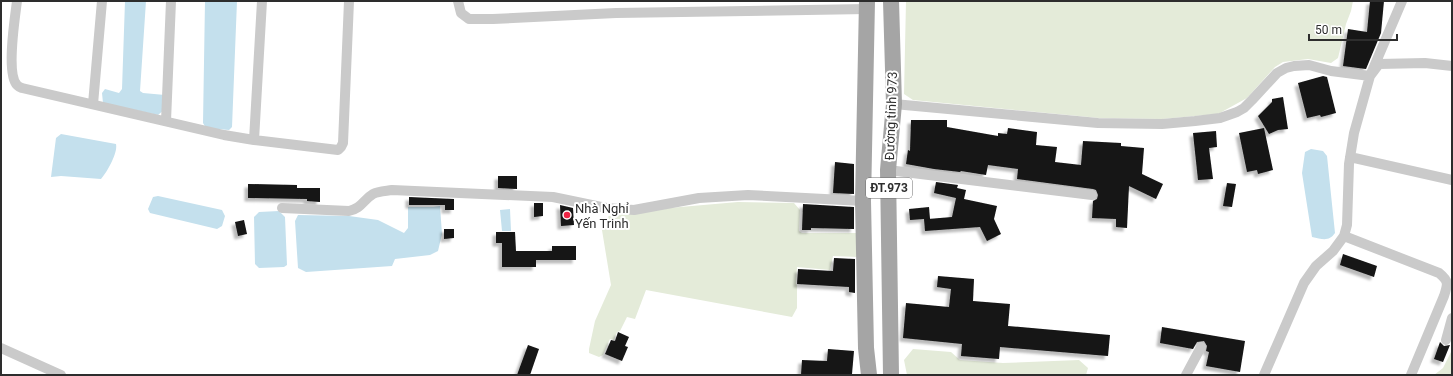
<svg xmlns="http://www.w3.org/2000/svg" width="1453" height="376" font-family="Roboto,sans-serif">
	<style>
		.green { fill: #e4ebd9 }
		.water { fill: #c4e0ed }
		.building { fill: #141414; filter: url(#shadow) }
		.lines { fill: none; stroke-linecap: round; stroke-linejoin: round }
		.minor { stroke: #cacaca; stroke-width: 10 }
		.primary { stroke: #a5a5a5; stroke-width: 16 }
		.poi-dot { fill: #ee2444; stroke: #fff; stroke-width: 1.5 }
		.labels { text-anchor: middle; dominant-baseline: central; stroke-width: 4; stroke-linejoin: round; paint-order: stroke }
		.shield { fill: #fff; stroke: #6c6c6c; stroke-width: 1 }
		.shield-label { font-size: 12px; font-weight: bold; fill: #2d2d2d }
		.street-label { font-size: 13px; fill: #2d2d2d; stroke: #fff }
		.poi-label { font-size: 13px; fill: #2d2d2d; stroke: #fff; text-anchor: start }
	</style>
	<defs>
		<filter id="shadow"><feDropShadow dx="-3.5" dy="3.5" stdDeviation="1" flood-color="#0004"/></filter>
	</defs>
	<rect width="100%" height="100%" fill="#fff"/>
	<!-- green -->
	<path class="green" d="M906,1H1353L1351,11L1346,24L1338,58L1331,63L1308,59L1283,62L1275,67L1247,98L1218,114L1195,116L1162,119L1099,118L913,100L904,94Z
		M738,202L794,203L800,210L799,231L802,233H856L858,257L833,256L830,270L797,267L796,284L797,285V308L792,317L646,290L635,319L627,317L620,331L617,332L614,340L610,339L603,355L599,357L589,353V349L595,321L611,285L601,224L609,216L669,208Z
		M913,349L951,352L960,360L1003,363L1079,360L1088,368L1086,375H907L904,360Z
		M1452,350V375H1434L1443,368Z"/>
	<!-- water -->
	<path class="water" d="M125,1H146L140,91L143,93L165,95V109L158,115L103,103L102,93L105,89L119,93L122,89Z
		M205,1H237L232,127L229,130L206,128L203,123Z
		M61,134L116,144C118,153 107,172 101,179L61,176L51,177L56,138Z
		M1311,149L1323,151L1327,156L1335,233C1329,242 1322,239 1312,237L1302,173L1305,152Z
		M158,196L222,210L225,216L222,226L217,229L150,213L148,209L153,197Z
		M440,206L442,234L438,251L430,255L395,259L392,266L306,272L298,268L295,221L298,215L349,216L378,220L404,233L408,228V207H433Z
		M510,209L511,231H502L500,210Z
		M279,211L285,217L287,265L284,267L259,268L255,264L254,217L259,212Z"/>
	<!-- building -->
	<path class="building" d="M1370,1H1384L1381,33L1366,69L1343,66L1348,29L1367,32Z
		M1323,76L1327,77L1336,113L1321,117L1320,115L1307,118L1298,83Z
		M1283,97L1288,129L1278,130L1269,134L1258,116L1272,102V99Z
		M911,120H947V127L998,136V133L1007,134L1008,128L1037,132L1036,145L1057,147L1055,162L1081,165L1083,141L1121,143V146L1144,148L1142,174L1163,184L1156,199L1129,186L1127,228L1116,227V219L1092,218L1093,201L1097,199L1098,195L1096,190L1093,189L1017,179L1018,169L988,165L986,175L961,171L960,172L934,169L906,164L908,150L910,151Z
		M1264,128L1273,170L1258,174L1257,170L1247,172L1239,133Z
		M1216,131L1217,147L1209,148L1213,179L1198,180L1193,133Z
		M835,162L854,164V194L833,193Z
		M498,176H517V189L498,188Z
		M936,182L958,185L957,188L966,190L964,199L997,206L994,219L1001,234L987,241L980,227L925,231L924,219L910,220L909,209L929,207L930,219H928L952,217L956,198L934,193Z
		M1227,183L1236,184L1232,207L1223,206Z
		M248,184L297,185V188H320V202L307,201V199L248,198Z
		M409,197L454,199V210H445V205H409Z
		M534,203H543V216L534,217Z
		M803,204L854,207V229L811,228V230H802Z
		M560,205L573,208L574,225L561,226Z
		M244,220L247,234L238,236L235,222Z
		M444,229H454V238L444,239Z
		M496,232H515L516,251H552V246H576V260H536V267H502V243H496Z
		M1343,254L1377,266L1374,277L1340,265Z
		M834,258L855,259V293L849,292V287L797,284L798,269L833,271Z
		M938,276L974,279L973,301L1010,304L1008,326L1110,335L1108,356L1000,347L999,359L961,356L962,344L903,338L906,303L949,307L951,289L937,287Z
		M1162,327L1245,341L1240,372L1206,366L1209,352L1206,351L1207,346L1204,341L1197,342L1193,349L1160,343Z
		M618,332L629,337L625,346L628,347L622,361L605,354L611,340L615,341Z
		M1440,342L1444,346L1450,345L1443,362L1434,359Z
		M528,345L539,349L530,375H517Z
		M828,349L854,351L852,374L801,375L802,360L827,361Z"/>
	<g class="lines">
		<!-- minor -->
		<path class="minor" d="M17,1C15,17 6,74 17,85C17,86 22,88 22,88L224,135L254,140L338,150L341,147L343,143L349,1
			M458,1L461,13L469,19H493L616,13L867,9
			M93,104L102,1
			M894,104L1098,123L1162,124L1195,121L1220,118L1237,112L1244,108L1252,100L1277,73L1286,68L1294,66L1309,65L1331,71L1370,76L1379,64L1425,63L1452,66
			M166,121L171,1
			M254,140L262,1
			M1350,157L1452,180
			M888,170L1092,195
			M282,208L349,211C362,208 363,200 373,194C378,191 386,191 392,190L553,197L606,208L634,210L699,198L748,195L863,201
			M1344,236L1439,273C1449,281 1448,284 1444,296L1411,375
			M1446,340L1452,318
			M1,348L61,375
			M1186,375L1201,347
			M1264,375L1304,283L1316,266L1333,251L1344,236L1347,225L1349,164L1354,133L1370,76L1402,1"/>
		<!-- primary -->
		<path class="primary" d="M867,1L863,201L866,348L869,375
			M891,375L888,170L894,104L891,1"/>
	</g>
	<!-- markers -->
	<circle class="poi-dot" cx="567" cy="215" r="4"/>
	<g class="labels">
		<!-- shield labels -->
		<rect class="shield" x="866" y="178" width="46" height="20" rx="3"/>
		<g class="shield-label">
			<text x="889" y="188">ĐT.973</text>
		</g>
		<!-- street labels -->
		<g class="street-label">
			<text transform="translate(891 116) rotate(-88)">Đường tỉnh 973</text>
		</g>
		<!-- poi labels -->
		<g class="poi-label">
			<text x="575" y="208">Nhà Nghỉ<tspan x="575" dy="15">Yến Trinh</tspan></text>
		</g>
	</g>
	<!-- border -->
	<rect width="1453" height="376" fill="none" stroke="#2d2d2d" stroke-width="4"/>
	<!-- scale -->
	<path d="M1309 34v6h88v-6" fill="none" stroke="#2d2d2d" stroke-width="2"/>
	<text x="1315" y="34" font-size="12" fill="#2d2d2d" stroke="#ffffff" stroke-width="3" paint-order="stroke">50 m</text>
</svg>
